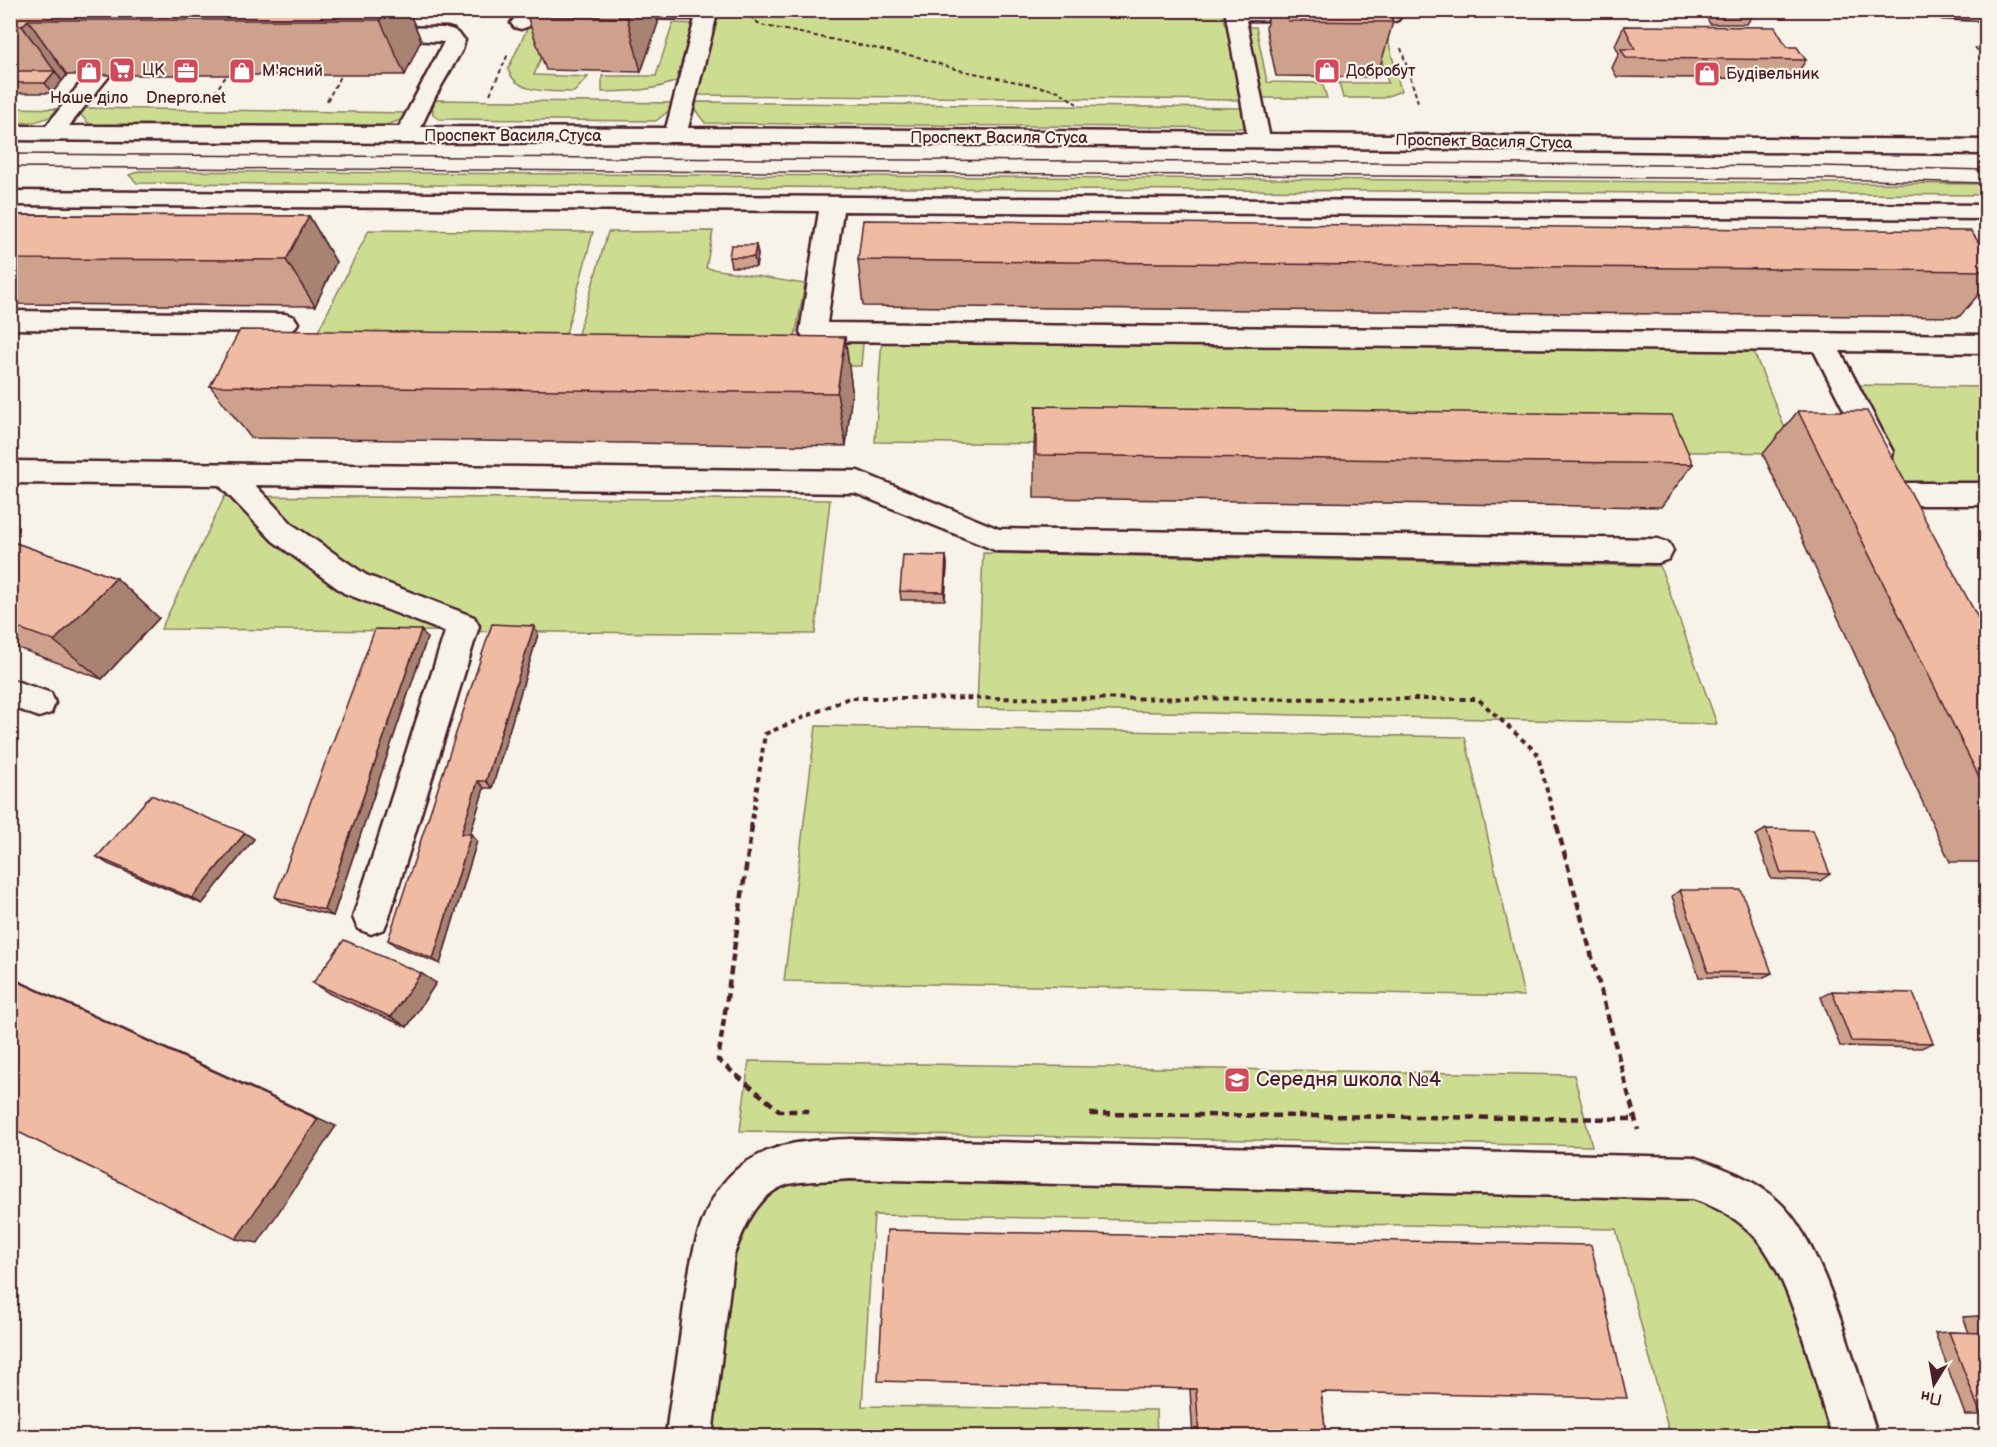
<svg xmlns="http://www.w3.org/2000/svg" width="1997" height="1447" font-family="'Balsamiq Sans',sans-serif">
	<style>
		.green { fill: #ccdd91; stroke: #8b7e5e; stroke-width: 1.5 }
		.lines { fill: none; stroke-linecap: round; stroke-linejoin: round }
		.minor-casing { stroke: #4a1f2b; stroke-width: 5 }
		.path-far2 { stroke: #4a1f2b; stroke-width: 2; stroke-dasharray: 4.5 3; stroke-linecap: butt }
		.path-far1 { stroke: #4a1f2b; stroke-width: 4; stroke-dasharray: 5 4.5; stroke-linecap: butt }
		.path { stroke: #4a1f2b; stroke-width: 4.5; stroke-dasharray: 8 5; stroke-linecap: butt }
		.minor { fill: #f7f3e8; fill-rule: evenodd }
		.tram { stroke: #4a1f2b; stroke-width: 1.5 }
		.wall { fill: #cea18c; stroke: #4a1f2b; stroke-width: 1.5 }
		.shaded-wall { fill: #a88372; stroke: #4a1f2b; stroke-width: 1.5 }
		.building { fill: #f0bba3; stroke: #4a1f2b; stroke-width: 1.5 }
		.labels { text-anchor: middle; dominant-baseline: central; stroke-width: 4.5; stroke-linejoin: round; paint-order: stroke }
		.far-poi-label { font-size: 16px; fill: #4a1f2b; stroke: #f7f3e8; text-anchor: start }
		.far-street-label { font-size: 16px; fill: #4a1f2b; stroke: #f7f3e8 }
		.poi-label { font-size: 20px; fill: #4a1f2b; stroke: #f7f3e8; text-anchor: start }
	</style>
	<rect width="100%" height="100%" fill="#f7f3e8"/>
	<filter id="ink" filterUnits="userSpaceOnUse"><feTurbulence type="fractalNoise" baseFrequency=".0167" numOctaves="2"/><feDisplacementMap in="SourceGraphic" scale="12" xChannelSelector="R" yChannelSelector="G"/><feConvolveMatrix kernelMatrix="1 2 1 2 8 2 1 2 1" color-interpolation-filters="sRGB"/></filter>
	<g filter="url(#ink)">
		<!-- green -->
		<path class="green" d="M1226,10L1242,100L697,95L718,11Z
			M556,22L534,75L588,77L574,92C552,91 516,95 508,69L528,27Z
			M673,23L696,24L679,80C654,91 630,91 602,92V76H656Z
			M1245,27H1256L1267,82L1322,83L1327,98H1258Z
			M1373,28H1385L1401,91L1383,98H1343L1339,83H1388Z
			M432,100L675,103L671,109L656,121L439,119L433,115Z
			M696,102L1243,108L1247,128L705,123L696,111Z
			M11,108L62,109C45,122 32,123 11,123L14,117H11Z
			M82,108L410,113L406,118L381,127L89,124L81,115Z
			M139,171L1986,184V195L137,183L129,175Z
			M369,230L593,232L558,364L303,361Z
			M713,231L706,268L805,284L794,342L863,343L861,366L569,364L608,232Z
			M882,337L1753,350L1795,453L875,442Z
			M1853,385L1978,387L1986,400V484L1906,483Z
			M225,496L830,500L815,634L161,629Z
			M983,553L1660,566L1717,724L977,708Z
			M816,726L1465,737L1524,996L784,981Z
			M749,1061L1574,1075L1592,1146L740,1131Z
			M814,1178L1697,1197L1718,1205L1752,1229L1784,1280L1832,1436H1670L1616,1229L874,1215L862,1406L1156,1410L1157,1436H709C715,1394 720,1351 726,1308C729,1280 730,1248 743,1223C757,1196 786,1182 814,1178Z"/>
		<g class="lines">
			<defs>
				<path id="minor" d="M536,10H718L688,128L1247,133L1225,10H1399L1401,16L1398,20L1391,22L1246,20L1269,134L1986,140V154L675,142L406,143L10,140V126H46L91,70L99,69L107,70L110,75L69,126L399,127L444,42L367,37L364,33L367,29L374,27L447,28L454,30L465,40L462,50L436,95L421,127L666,128L695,19L555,17L521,29L514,27L511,23L514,19Z
					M1936,10H1986V20L1942,18Z
					M10,191L1986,205V219L843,211L827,323L1986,335V353L1840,351L1893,452L1889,459L1879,462L1869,459L1814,351L813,341L804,338L800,332L819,211L10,205Z
					M10,311L285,314L294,317L298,323L294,329L285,332L10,329Z
					M10,461L858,471L999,529L1658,539L1669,543L1673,551L1669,559L1658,563L997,551L855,493L255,485L293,525L366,575L474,617L479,626L389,917L384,929L371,934L358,929L353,917L445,632L344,593L273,541L219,485L10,483Z
					M1900,483H1986V505H1900L1890,502L1886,494L1890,486Z
					M10,679L51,693L55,703L51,713L39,717L10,706Z
					M850,1139L1693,1157C1724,1168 1754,1179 1778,1201C1826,1244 1856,1373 1878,1436H1832C1813,1380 1792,1269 1748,1230C1732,1215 1714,1206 1693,1199L850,1179C832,1181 812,1180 794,1183C760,1188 744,1227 734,1255L712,1436H666C669,1406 675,1376 679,1346C687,1288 691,1199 745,1163C781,1140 810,1141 850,1139Z"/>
			</defs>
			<!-- minor casing -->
			<use href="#minor" class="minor-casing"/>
			<!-- path-far2 -->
			<path class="path-far2" d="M744,12L761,25L918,57L955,69L1059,91L1077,104
				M1975,47L1986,61
				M1401,48L1419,105
				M490,94L508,54
				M210,99L227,75
				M327,101L341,75"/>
			<!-- path-far1 -->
			<path class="path-far1" d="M751,828L765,734L849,698L1478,699L1537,753L1557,828"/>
			<!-- path -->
			<path class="path" d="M752,826L718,1060L780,1111H810
				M1557,826L1638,1130
				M1090,1114L1635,1119"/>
			<!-- minor -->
			<use href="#minor" class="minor"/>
			<!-- tram -->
			<path class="tram" d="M10,154L1820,166L1986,170
				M10,167L1828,179L1986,183"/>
		</g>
		<!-- wall -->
		<path class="wall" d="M10,10H408L421,40L405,75H67L52,93H10Z
			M655,10L658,23L641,72L546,70L527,16Z
			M1270,10H1389L1393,22L1377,77L1276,76L1266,28Z
			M1703,10H1750L1753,14L1747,24H1710Z
			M1624,26L1787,47L1806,60L1794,79L1617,77L1612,68L1619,53L1615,45Z
			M10,215L309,216L336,262L315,306L10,304Z
			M756,245L758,255L756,267H731L729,257Z
			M1986,253V286L1959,317L863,306L858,260Z
			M845,337L852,390L846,446L251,438L210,386Z
			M1036,406L1693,464L1661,507L1034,498V450Z
			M1798,411L1986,633V862H1950L1763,454Z
			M10,541L116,578L159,618L102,679L10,645Z
			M946,556L947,564L945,600H901L900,591Z
			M534,626L538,634L492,788H484L470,834H471L477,841L440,964L396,946L388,940Z
			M427,638L333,916L284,903L275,897Z
			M1766,829L1830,874L1820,881L1771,879L1756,835Z
			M245,833L254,839L202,904L108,864L97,857Z
			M1680,890L1772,973L1762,978L1699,977L1672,896Z
			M313,983H436L407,1027L330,994Z
			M1832,991L1933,1043L1921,1048L1840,1046L1821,997Z
			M1978,1316H1986V1415H1965L1935,1333L1949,1332L1969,1333L1963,1317Z
			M1190,1389L1321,1392L1326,1437H1193Z"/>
		<!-- shaded-wall -->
		<path class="shaded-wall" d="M385,10H408L421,40L405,75L380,20Z
			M629,10H655L658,23L641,72L627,17Z
			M28,20L67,75L62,81L22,26Z
			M55,71L62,81L52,93L45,83Z
			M309,216L336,262L315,306L286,260Z
			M756,245L758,255L756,267L754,257Z
			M845,337L852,390L846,446L837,393Z
			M946,556L947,564L945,600L944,592Z
			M116,578L159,618L102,679L54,641Z
			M534,626L538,634L492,788L486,781Z
			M421,630L427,638L333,916L324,910Z
			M478,781L484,788L468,841L461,834Z
			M245,833L254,839L202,904L192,898Z
			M471,834L477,841L440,964L433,959Z
			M421,973L436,983L407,1027L391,1017Z
			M10,977L336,1126L258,1243L236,1239Z"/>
		<!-- building -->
		<path class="building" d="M10,10H385L380,20H28L22,26H10Z
			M529,10H629L627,17L527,16Z
			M1285,10H1389L1393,22L1288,21Z
			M1713,10H1750L1753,14H1715Z
			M1624,26L1775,27L1787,47H1797L1806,60L1626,58L1621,49H1635Z
			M10,71H55L45,83H10Z
			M10,215L309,216L286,260L10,259Z
			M863,220L1971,231L1986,253V271L858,260Z
			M731,245H756L754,257H729Z
			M240,330L845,337L837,393L210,386Z
			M1036,406L1672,415L1693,464L1036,455Z
			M1798,411H1867L1986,633V791Z
			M10,541L116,578L54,641L10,625Z
			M903,555L946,556L944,592L900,591Z
			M492,624L534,626L486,781H478L461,834H471L433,959L388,940Z
			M375,629L421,630L324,910L275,897Z
			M151,795L245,833L192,898L97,857Z
			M1766,829L1813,830L1830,874L1781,873Z
			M1680,890H1741L1772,973L1708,972Z
			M344,940L421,973L391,1017L313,983Z
			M10,978L318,1119L236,1239L10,1128Z
			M1832,991L1913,993L1933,1043L1851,1041Z
			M887,1230L1591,1245L1627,1398L1321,1392L1326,1437H1199L1196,1389L878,1381Z
			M1978,1316H1986V1415H1981L1949,1332L1985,1333Z"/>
	</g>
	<!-- icons -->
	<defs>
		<symbol id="supermarket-square" viewBox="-11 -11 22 22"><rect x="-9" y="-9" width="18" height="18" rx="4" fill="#d1495b" stroke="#f7f3e8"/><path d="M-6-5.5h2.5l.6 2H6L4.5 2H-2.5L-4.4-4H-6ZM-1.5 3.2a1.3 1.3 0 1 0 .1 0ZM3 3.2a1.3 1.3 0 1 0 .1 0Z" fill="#fff"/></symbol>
		<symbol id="shop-square" viewBox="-11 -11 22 22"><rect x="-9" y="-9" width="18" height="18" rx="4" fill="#d1495b" stroke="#f7f3e8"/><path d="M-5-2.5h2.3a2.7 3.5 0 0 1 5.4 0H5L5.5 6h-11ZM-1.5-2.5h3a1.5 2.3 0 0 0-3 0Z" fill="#fff"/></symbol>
		<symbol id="office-square" viewBox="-11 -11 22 22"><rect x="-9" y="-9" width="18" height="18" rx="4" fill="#d1495b" stroke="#f7f3e8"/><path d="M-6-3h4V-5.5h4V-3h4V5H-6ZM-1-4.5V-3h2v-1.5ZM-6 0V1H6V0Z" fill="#fff"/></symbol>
		<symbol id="school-square" viewBox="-11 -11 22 22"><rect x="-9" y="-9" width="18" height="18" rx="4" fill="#d1495b" stroke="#f7f3e8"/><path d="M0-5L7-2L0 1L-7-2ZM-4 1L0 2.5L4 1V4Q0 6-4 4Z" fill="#fff"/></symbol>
	</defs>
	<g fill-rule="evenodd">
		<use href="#supermarket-square" x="107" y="55" width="30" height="30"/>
		<use href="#shop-square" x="74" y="56" width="30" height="30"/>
		<use href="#office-square" x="171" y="56" width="30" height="30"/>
		<use href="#shop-square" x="227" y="56" width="30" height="30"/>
		<use href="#shop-square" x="1312" y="56" width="30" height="30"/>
		<use href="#shop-square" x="1692" y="59" width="30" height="30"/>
		<use href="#school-square" x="1222" y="1065" width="30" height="30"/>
	</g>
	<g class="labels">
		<!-- far-poi labels -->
		<g class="far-poi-label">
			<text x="142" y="70">ЦК</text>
			<text x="262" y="71">М'ясний</text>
			<text x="1346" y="71">Добробут</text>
			<text x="1726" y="74">Будівельник</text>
			<text x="89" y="98" text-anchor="middle">Наше діло</text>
			<text x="186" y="98" text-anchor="middle">Dnepro.net</text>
		</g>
		<!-- far-street labels -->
		<g class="far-street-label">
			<text x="513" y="136">Проспект Василя Стуса</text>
			<text x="999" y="138">Проспект Василя Стуса</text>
			<text transform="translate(1484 142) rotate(1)">Проспект Василя Стуса</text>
		</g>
		<!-- poi labels -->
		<g class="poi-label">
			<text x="1256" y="1080">Середня школа №4</text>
		</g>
	</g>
	<!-- margin -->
	<rect width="1997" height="1447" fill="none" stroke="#f7f3e8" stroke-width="36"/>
	<rect x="18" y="18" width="1961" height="1411" fill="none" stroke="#4a1f2b" stroke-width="2" filter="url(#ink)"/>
	<!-- north arrow -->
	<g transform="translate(1934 1384) rotate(191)" stroke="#f7f3e8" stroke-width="4.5" paint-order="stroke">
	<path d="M0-4.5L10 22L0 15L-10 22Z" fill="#4a1f2b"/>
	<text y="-9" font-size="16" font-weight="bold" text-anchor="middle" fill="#4a1f2b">Пн</text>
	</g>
</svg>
